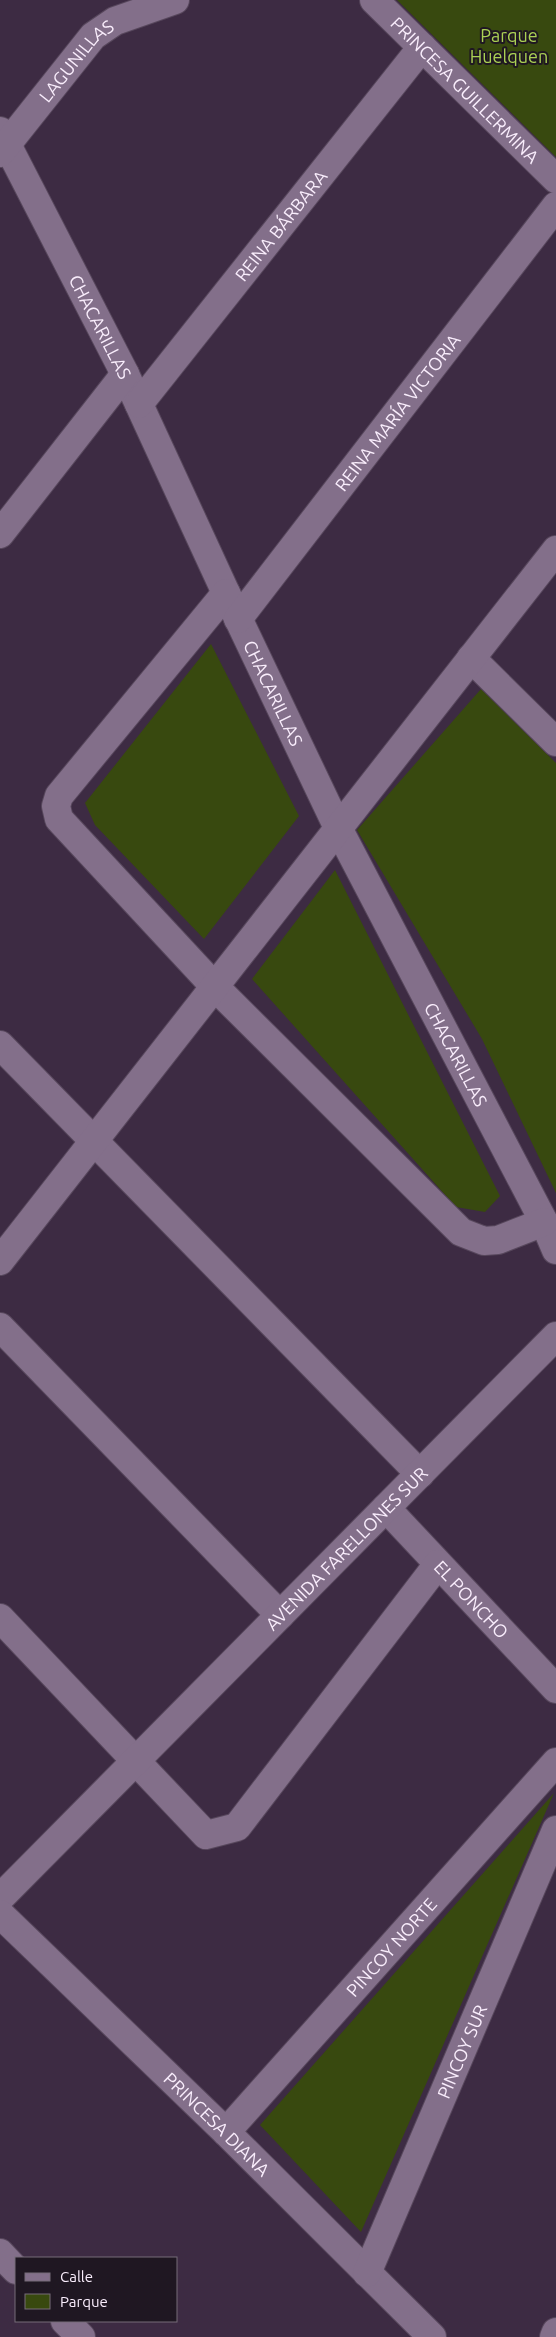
<svg xmlns="http://www.w3.org/2000/svg" width="556" height="2337" font-family="Ubuntu,sans-serif">
	<style>
		.green { fill: #38490f }
		.lines { fill: none; stroke-linecap: round; stroke-linejoin: round }
		.minor-casing { stroke: #57475c; stroke-width: 30 }
		.minor { stroke: #836f8a; stroke-width: 28 }
		.labels { text-anchor: middle; dominant-baseline: central; stroke-width: 4; stroke-linejoin: round; paint-order: stroke }
		.park-label { font-size: 18px; fill: #aad054; stroke: #1f1722 }
		.street-label { font-size: 18px; fill: #f9edfc; stroke: #1f1722 }
	</style>
	<rect width="100%" height="100%" fill="#3d2b43"/>
	<!-- green -->
	<path class="green" d="M397,0H556V157Z
		M211,644L299,816L204,939L95,825L85,803Z
		M481,689L556,763V1193L482,1039L357,830Z
		M335,870L500,1196L485,1212L456,1207L252,979Z
		M554,1793L361,2232L260,2125Z"/>
	<g class="lines">
		<defs>
			<g id="minor">
				<path id="s1" d="M374,0L556,179"/>
				<path id="s2" d="M0,131L125,374L226,593L338,828L544,1222L556,1250"/>
				<path id="s3" d="M0,153L93,36L115,21L175,0"/>
				<path id="s4" d="M139,404L422,47"/>
				<path d="M0,534L125,374"/>
				<path d="M226,593L59,796L56,806L59,819L215,987L461,1232L484,1241L498,1240L544,1222"/>
				<path id="s5" d="M238,619L556,206"/>
				<path d="M471,658L556,742"/>
				<path d="M0,1045L420,1474"/>
				<path d="M0,1261L556,550"/>
				<path d="M0,1327L280,1615"/>
				<path id="s6" d="M386,1508L556,1689"/>
				<path d="M0,1618L206,1835L237,1827L438,1564"/>
				<path id="s7" d="M0,1898L556,1336"/>
				<path id="s8" d="M0,1914L226,2132L432,2337"/>
				<path id="s9" d="M226,2132L556,1762"/>
				<path d="M0,2253L16,2270"/>
				<path id="s10" d="M367,2273L556,1830"/>
				<path d="M65,2321L81,2337"/>
				<path d="M554,2337L556,2332"/>
			</g>
		</defs>
		<!-- minor casing -->
		<use href="#minor" class="minor-casing"/>
		<!-- minor -->
		<use href="#minor" class="minor"/>
	</g>
	<g class="labels">
		<!-- park labels -->
		<g class="park-label">
			<text x="509" y="35">Parque<tspan x="509" dy="21">Huelquen</tspan></text>
		</g>
		<!-- street labels -->
		<g class="street-label">
			<text stroke="none"><textPath href="#s3" startOffset="120">LAGUNILLAS</textPath></text>
			<text stroke="none"><textPath href="#s1" startOffset="128">PRINCESA GUILLERMINA</textPath></text>
			<text stroke="none"><textPath href="#s4" startOffset="228">REINA BÁRBARA</textPath></text>
			<text stroke="none"><textPath href="#s2" startOffset="220">CHACARILLAS</textPath></text>
			<text stroke="none"><textPath href="#s5" startOffset="261">REINA MARÍA VICTORIA</textPath></text>
			<text stroke="none"><textPath href="#s2" startOffset="625">CHACARILLAS</textPath></text>
			<text stroke="none"><textPath href="#s2" startOffset="1030">CHACARILLAS</textPath></text>
			<text stroke="none"><textPath href="#s7" startOffset="492">AVENIDA FARELLONES SUR</textPath></text>
			<text stroke="none"><textPath href="#s6" startOffset="125">EL PONCHO</textPath></text>
			<text stroke="none"><textPath href="#s9" startOffset="248">PINCOY NORTE</textPath></text>
			<text stroke="none"><textPath href="#s10" startOffset="241">PINCOY SUR</textPath></text>
			<text stroke="none"><textPath href="#s8" startOffset="302">PRINCESA DIANA</textPath></text>
		</g>
	</g>
	<!-- legend -->
	<rect x="15" y="2257" width="162" height="65" fill="#1f1722" stroke="#766d79"/>
	<rect x="25" y="2273" width="25" height="8" fill="#836f8a" stroke="#766d79"/>
	<text x="60" y="2282" font-size="15" fill="#f9edfc">Calle</text>
	<rect x="25" y="2294" width="25" height="15" fill="#38490f" stroke="#766d79"/>
	<text x="60" y="2307" font-size="15" fill="#f9edfc">Parque</text>
</svg>
